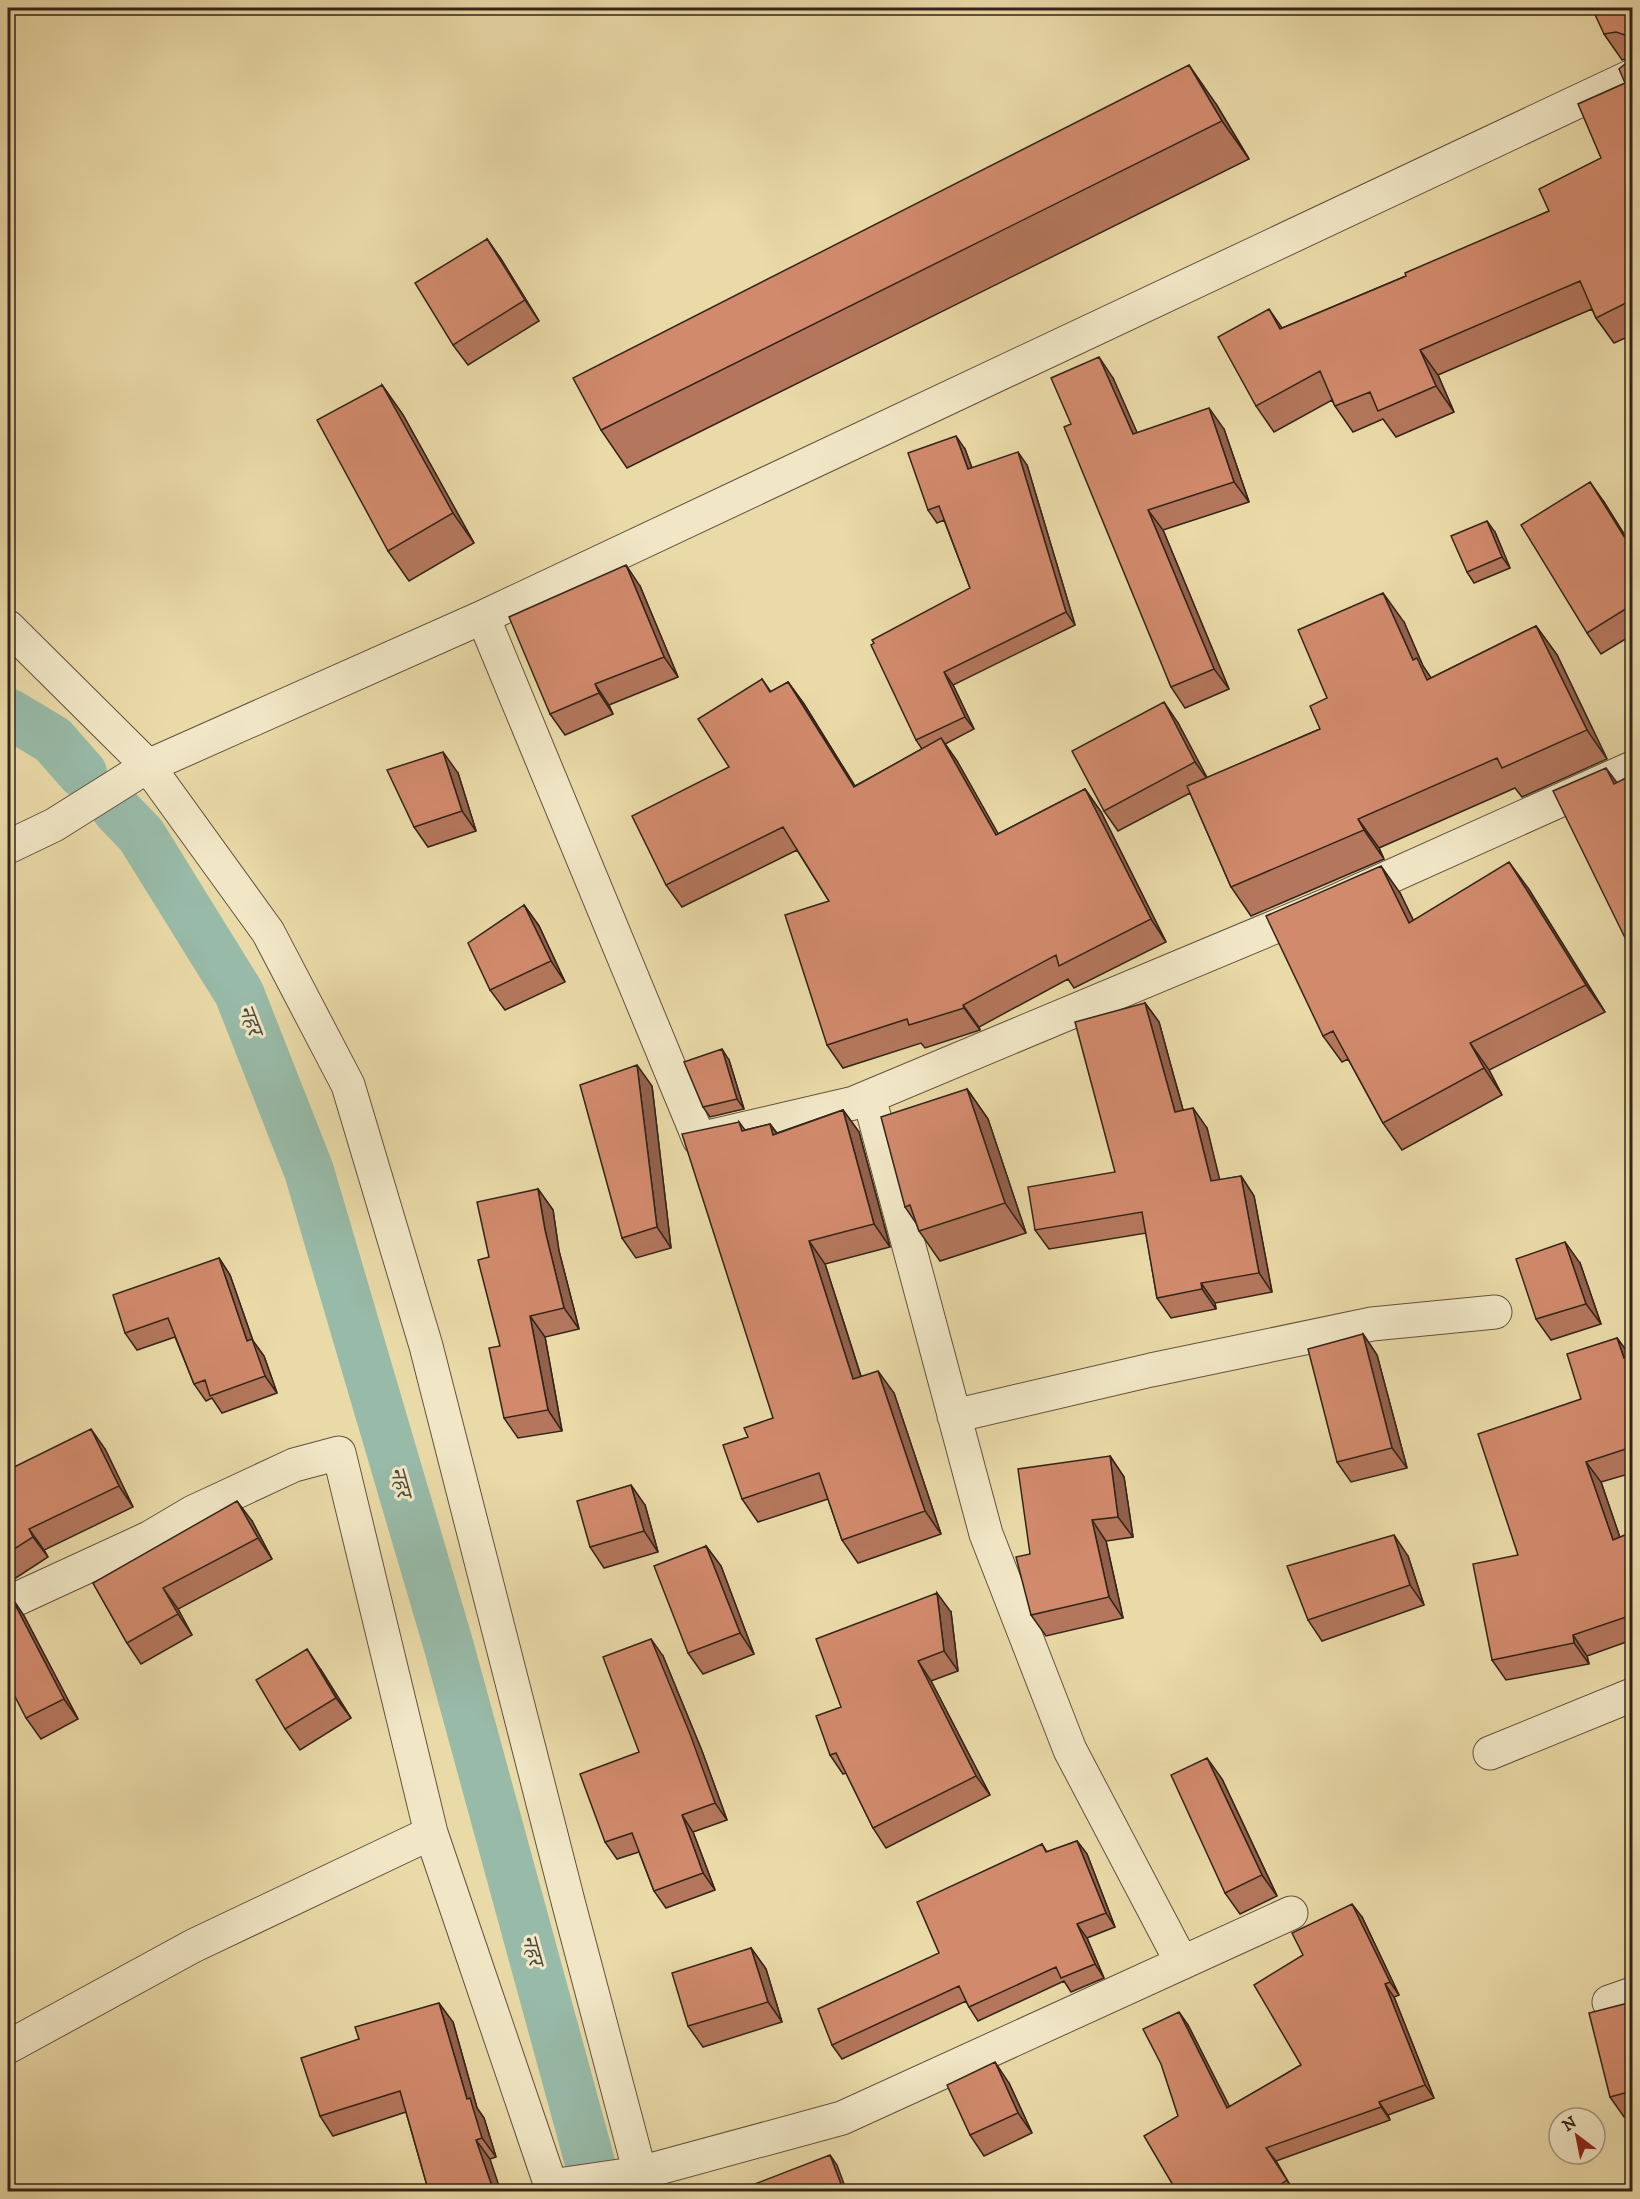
<svg xmlns="http://www.w3.org/2000/svg" width="1640" height="2199" font-family="'IM FELL DW Pica','Noto Serif Devanagari',serif">
	<style>
		.lines { fill: none; stroke-linecap: round; stroke-linejoin: round }
		.canal { stroke: #98bba9; stroke-width: 50 }
		.minor-casing { stroke: #62523d; stroke-width: 35 }
		.tertiary-casing { stroke: #62523d; stroke-width: 35 }
		.minor { stroke: #f1e7c6; stroke-width: 33 }
		.tertiary { stroke: #f1e7c6; stroke-width: 33 }
		.wall { fill: #b4775d; stroke: #342419; stroke-width: 1.5 }
		.shaded-wall { fill: #92614c; stroke: #342419; stroke-width: 1.5 }
		.building { fill: #d18a6c; stroke: #342419; stroke-width: 1.5 }
		.labels { text-anchor: middle; dominant-baseline: central; stroke-width: 6; stroke-linejoin: round; paint-order: stroke }
		.water-label { font-size: 22px; font-style: italic; fill: #4d4a3d; stroke: #f1e7c6 }
	</style>
	<rect width="100%" height="100%" fill="#eadaa8"/>
	<filter id="stains"><feTurbulence type="fractalNoise" baseFrequency=".00333" numOctaves="4"/><feColorMatrix values="0 0 0 0 .2 0 0 0 0 .09 0 0 0 0 .02 0 0 0 .5 -.17"/></filter>
	<radialGradient id="worn" r=".72"><stop offset=".6" stop-color="#630" stop-opacity="0"/><stop offset="1" stop-color="#630" stop-opacity=".3"/></radialGradient>
	<g class="lines">
		<!-- canal -->
		<path class="canal" d="M8,713L53,740L82,773
			M116,809L141,835L239,993L309,1171L449,1647L598,2192"/>
		<defs>
			<path id="minor" d="M483,617L699,1139L854,1103L1327,905L1632,768
				M8,847L54,825L148,766L483,617L1632,76
				M869,1097L986,1534L1070,1750L1182,1963
				M954,1416L1151,1370L1372,1324L1495,1312
				M8,1603L149,1538L193,1512L294,1465L339,1453L431,1833L553,2192
				M1490,1753L1632,1695
				M1609,2002L1632,1994
				M8,2047L193,1946L431,1833
				M551,2186L640,2173L842,2118L1291,1913"/>
			<path id="tertiary" d="M8,627L148,766L268,932L348,1085L426,1346L569,1905L645,2192"/>
		</defs>
		<!-- minor casing -->
		<use href="#minor" class="minor-casing"/>
		<!-- tertiary casing -->
		<use href="#tertiary" class="tertiary-casing"/>
		<!-- minor -->
		<use href="#minor" class="minor"/>
		<!-- tertiary -->
		<use href="#tertiary" class="tertiary"/>
	</g>
	<!-- wall -->
	<path class="wall" d="M1562,8H1578L1566,13Z
		M1632,8V335L1614,343L1596,318L1592,309L1438,375L1454,412L1396,437L1383,419L1353,432L1335,406L1332,400L1274,432L1256,406L1282,328L1406,276L1549,211L1601,158L1625,83L1630,58L1622,60L1604,34Z
		M1216,104L1249,159L627,468L601,430Z
		M487,239L501,259L539,321L468,365L453,345Z
		M1113,378L1137,433L1224,429L1249,502L1163,530L1229,689L1185,708L1171,687L1071,424Z
		M382,385L403,415L474,543L409,581L388,551Z
		M965,449L972,468L1027,465L1075,625L953,685L974,729L945,744L957,761L998,834L1085,789L1101,812L1166,942L1074,988L1068,979L979,1027L980,1030L977,1031L925,1048L921,1043L843,1068L827,1045L829,901L797,850L682,907L666,885L729,767L762,679L771,692L788,682L804,704L855,786L922,749L916,740L970,588L944,520L937,523L928,510Z
		M1604,502L1631,545L1632,544V635L1601,654L1587,633Z
		M1495,532L1510,568L1474,583L1467,572Z
		M640,586L678,677L609,705L613,714L565,735L550,714Z
		M1404,622L1423,666L1431,678L1536,626L1557,655L1607,759L1522,797L1515,788L1379,848L1384,859L1251,916L1231,887L1190,793L1118,831L1104,811L1178,723L1207,778L1320,729L1327,698Z
		M458,773L476,831L428,847L414,827Z
		M1528,888L1605,1012L1489,1070L1502,1095L1402,1150L1383,1123L1348,1059L1342,1062L1323,1036L1400,893L1413,920Z
		M524,905L539,926L565,982L505,1010L490,990Z
		M1145,1003L1159,1022L1183,1110L1207,1128L1219,1180L1241,1176L1254,1196L1272,1292L1215,1303L1216,1309L1171,1318L1157,1298L1146,1233L1049,1249L1035,1230L1115,1172Z
		M729,1060L744,1109L710,1117L703,1107Z
		M652,1086L671,1248L636,1258L622,1238Z
		M967,1089L988,1119L1026,1233L940,1261L919,1231L916,1223L905,1207Z
		M843,1110L859,1132L890,1247L825,1264L861,1376L894,1393L941,1534L858,1563L842,1540L828,1499L758,1522L742,1499L773,1418L739,1122L745,1130L770,1124L777,1133Z
		M538,1189L553,1210L559,1251L579,1329L545,1337L562,1431L518,1438L504,1418L500,1346Z
		M219,1258L230,1275L253,1341L264,1356L277,1393L222,1413L212,1398L206,1401L194,1384L175,1337L137,1350L125,1333Z
		M1580,1263L1601,1324L1551,1340L1536,1319Z
		M1363,1334L1377,1355L1407,1468L1351,1482L1337,1462Z
		M1617,1338L1630,1356H1632V1473L1601,1482L1620,1538L1632,1532V1640L1587,1656L1589,1664L1506,1680L1492,1660L1518,1555L1581,1399Z
		M105,1449L133,1507L44,1550L48,1557L8,1583V1470Z
		M1110,1456L1124,1477L1133,1537L1106,1541L1123,1618L1046,1636L1031,1615L1030,1554Z
		M645,1505L658,1552L604,1568L590,1547Z
		M252,1521L272,1559L178,1609L192,1635L141,1664L127,1643L93,1583Z
		M706,1546L721,1566L754,1654L703,1674L688,1653Z
		M1408,1556L1424,1605L1322,1641L1308,1620Z
		M10,1595L24,1616L78,1719L41,1739L26,1718Z
		M951,1612L958,1671L931,1681L990,1795L886,1848L873,1828L846,1773L843,1774L830,1755L841,1707Z
		M663,1656L702,1751L727,1820L693,1832L715,1890L666,1908L654,1891L639,1852L617,1859L605,1842L639,1752Z
		M321,1670L351,1718L300,1750L285,1729Z
		M1222,1779L1277,1896L1240,1914L1225,1893Z
		M1077,1841L1087,1854L1115,1927L1087,1938L1104,1978L1071,1992L1064,1981L978,2021L969,2007L966,2001L842,2059L832,2045L939,1953L1042,1844L1047,1852Z
		M1362,1917L1399,1995L1394,1997L1434,2098L1388,2115L1390,2120L1276,2161L1294,2192H1177L1178,2116L1188,2025L1229,2107L1301,2065Z
		M751,1948L766,1969L782,2022L703,2047L688,2026Z
		M1632,2002V2115L1624,2117L1610,2097Z
		M453,2022L477,2108L484,2118L496,2157L490,2159L428,2189L406,2112L333,2136L320,2116L359,2039Z
		M1009,2083L1032,2133L984,2156L970,2135Z"/>
	<!-- shaded-wall -->
	<path class="shaded-wall" d="M1189,65L1216,104L1249,159L1222,121Z
		M487,239L501,259L539,321L525,300Z
		M1269,309L1287,335L1280,329Z
		M1420,350L1438,375L1454,412L1436,386Z
		M1099,357L1113,378L1147,455L1133,434Z
		M382,385L403,415L474,543L453,513Z
		M1209,408L1224,429L1249,502L1234,482Z
		M956,436L965,449L977,482L968,469Z
		M1018,452L1027,465L1075,625L1066,612Z
		M1590,482L1604,502L1632,547V549Z
		M1148,510L1163,530L1229,689L1214,669Z
		M1487,521L1495,532L1510,568L1502,557Z
		M626,565L640,586L678,677L664,657Z
		M1383,593L1404,622L1423,666L1437,687L1447,709L1413,660Z
		M1536,626L1557,655L1607,759L1587,730Z
		M944,672L953,685L974,729L965,717Z
		M788,682L804,704L869,809L854,787Z
		M595,684L609,705L613,714L599,693Z
		M1164,702L1178,723L1210,783L1195,762Z
		M941,738L957,761L1012,858L996,835Z
		M443,752L458,773L476,831L462,811Z
		M1606,768L1624,792L1614,784Z
		M1085,789L1101,812L1166,942L1151,919Z
		M1358,819L1379,848L1384,859L1364,830Z
		M1509,862L1528,888L1605,1012L1586,985Z
		M1381,866L1400,893L1428,950L1409,923Z
		M524,905L539,926L565,982L551,961Z
		M1145,1003L1159,1022L1189,1132L1175,1112Z
		M963,1005L979,1027L980,1030L964,1008Z
		M1470,1043L1489,1070L1502,1095L1484,1068Z
		M722,1049L729,1060L744,1109L737,1099Z
		M637,1065L652,1086L671,1248L657,1227Z
		M967,1089L988,1119L1026,1233L1005,1203Z
		M1193,1108L1207,1128L1225,1201L1211,1181Z
		M843,1110L859,1132L890,1247L874,1224Z
		M770,1124L786,1146L773,1135Z
		M1241,1176L1254,1196L1272,1292L1259,1273Z
		M538,1189L553,1210L559,1251L579,1329L564,1308L545,1230Z
		M809,1241L825,1264L869,1402L853,1379Z
		M1565,1242L1580,1263L1601,1324L1586,1304Z
		M219,1258L230,1275L253,1341L264,1356L277,1393L265,1376L247,1341Z
		M1201,1283L1215,1303L1216,1309L1202,1289Z
		M530,1316L545,1337L562,1431L548,1410Z
		M1363,1334L1377,1355L1407,1468L1392,1448Z
		M1617,1338L1632,1358H1624Z
		M878,1371L894,1393L941,1534L925,1511Z
		M91,1429L105,1449L133,1507L119,1486Z
		M1110,1456L1124,1477L1133,1537L1118,1517Z
		M1586,1462L1601,1482L1628,1561L1613,1540Z
		M631,1485L645,1505L658,1552L644,1531Z
		M237,1501L252,1521L272,1559L258,1538Z
		M1092,1520L1106,1541L1123,1618L1109,1597Z
		M29,1529L44,1550L48,1557L33,1537Z
		M1394,1535L1408,1556L1424,1605L1410,1585Z
		M706,1546L721,1566L754,1654L740,1633Z
		M163,1588L178,1609L192,1635L178,1614Z
		M937,1593L951,1612L958,1671L944,1651Z
		M10,1595L24,1616L78,1719L64,1699Z
		M1573,1635L1587,1656L1589,1664L1574,1643Z
		M651,1639L663,1656L702,1751L727,1820L715,1803Z
		M307,1649L321,1670L351,1718L336,1698Z
		M918,1661L931,1681L990,1795L976,1776Z
		M1207,1758L1222,1779L1277,1896L1262,1875Z
		M682,1815L693,1832L715,1890L703,1873Z
		M1077,1841L1087,1854L1115,1927L1106,1913Z
		M1352,1904L1362,1917L1399,1995L1390,1982Z
		M1077,1924L1087,1938L1104,1978L1095,1964Z
		M751,1948L766,1969L782,2022L768,2002Z
		M1385,1984L1394,1997L1434,2098L1425,2085Z
		M439,2003L453,2022L477,2108L484,2118L496,2157L482,2138L467,2099Z
		M1179,2012L1188,2025L1237,2121L1227,2108Z
		M995,2062L1009,2083L1032,2133L1018,2113Z
		M1379,2102L1388,2115L1390,2120L1381,2107Z
		M476,2140L490,2159L501,2192H494Z
		M1266,2148L1276,2161L1294,2192L1287,2180Z
		M830,2155L837,2165L847,2192H844Z"/>
	<!-- building -->
	<path class="building" d="M1592,8H1632V50L1631,43L1625,35L1616,32L1604,34Z
		M1632,52V300L1596,318L1580,281L1420,350L1436,386L1378,411L1370,392L1335,406L1320,371L1256,406L1218,337L1269,309L1280,329L1406,276L1405,273L1549,211L1539,189L1601,158L1578,104L1625,83L1619,69L1630,60Z
		M1189,65L1222,121L601,430L573,378Z
		M487,239L525,300L453,345L415,283Z
		M1099,357L1133,434L1209,408L1234,482L1148,510L1214,669L1171,687L1064,427L1071,424L1051,378Z
		M382,385L453,513L388,551L317,420Z
		M956,436L968,469L1018,452L1066,612L944,672L965,717L916,740L871,645L874,643L872,640L970,588L939,506L928,510L908,453Z
		M1590,482L1630,546L1632,544V605L1587,633L1521,525Z
		M1487,521L1502,557L1467,572L1451,536Z
		M626,565L664,657L595,684L599,693L550,714L509,617Z
		M1383,593L1413,660L1417,658L1427,680L1536,626L1587,730L1502,768L1497,758L1358,819L1364,830L1231,887L1187,786L1320,729L1310,706L1327,698L1298,630Z
		M762,679L770,692L788,682L854,787L941,738L996,835L1085,789L1151,919L1059,966L1056,955L963,1005L964,1008L961,1009L909,1025L907,1019L827,1045L785,915L829,901L783,827L666,885L632,816L729,767L698,719Z
		M1164,702L1195,762L1104,811L1072,751Z
		M443,752L462,811L414,827L387,770Z
		M1606,768L1614,784L1632,775V952L1553,791Z
		M1509,862L1586,985L1470,1043L1484,1068L1383,1123L1333,1031L1323,1036L1266,916L1381,866L1409,923Z
		M524,905L551,961L490,990L468,943Z
		M1145,1003L1175,1112L1193,1108L1211,1181L1241,1176L1259,1273L1201,1283L1202,1289L1157,1298L1142,1212L1035,1230L1028,1187L1115,1172L1075,1022Z
		M722,1049L737,1099L703,1107L684,1062Z
		M637,1065L657,1227L622,1238L580,1085Z
		M967,1089L1005,1203L919,1231L910,1205L905,1207L881,1117Z
		M843,1110L874,1224L809,1241L853,1379L878,1371L925,1511L842,1540L819,1473L742,1499L723,1445L748,1437L744,1428L773,1418L682,1134L739,1122L742,1131L770,1124L773,1135Z
		M538,1189L545,1230L564,1308L530,1316L548,1410L504,1418L489,1348L500,1346L478,1260L489,1257L477,1202Z
		M1565,1242L1586,1304L1536,1319L1516,1259Z
		M219,1258L247,1341L252,1339L265,1376L210,1396L205,1380L194,1384L168,1318L125,1333L113,1295Z
		M1363,1334L1392,1448L1337,1462L1308,1349Z
		M1617,1338L1624,1358L1632,1356V1447L1586,1462L1613,1540L1632,1532V1615L1573,1635L1574,1643L1492,1660L1473,1564L1518,1555L1478,1434L1581,1399L1567,1354Z
		M91,1429L119,1486L29,1529L33,1537L8,1553V1470Z
		M1110,1456L1118,1517L1092,1520L1109,1597L1031,1615L1016,1557L1030,1554L1018,1469Z
		M631,1485L644,1531L590,1547L577,1501Z
		M237,1501L258,1538L163,1588L178,1614L127,1643L93,1583Z
		M1394,1535L1410,1585L1308,1620L1287,1566Z
		M706,1546L740,1633L688,1653L654,1566Z
		M937,1593L944,1651L918,1661L976,1776L873,1828L836,1753L830,1755L816,1716L841,1707L816,1639Z
		M10,1595L64,1699L26,1718L8,1683V1596Z
		M651,1639L690,1734L715,1803L682,1815L703,1873L654,1891L632,1833L605,1842L580,1774L639,1752L603,1657Z
		M307,1649L336,1698L285,1729L256,1680Z
		M1207,1758L1262,1875L1225,1893L1171,1775Z
		M1077,1841L1106,1913L1077,1924L1095,1964L1061,1978L1056,1967L969,2007L959,1986L832,2045L818,2009L939,1953L917,1902L1042,1844L1046,1852Z
		M1352,1904L1390,1982L1385,1984L1425,2085L1379,2102L1381,2107L1266,2148L1287,2180L1269,2192H1241L1237,2185L1227,2192H1177L1144,2136L1178,2116L1161,2064L1143,2029L1179,2012L1227,2108L1301,2065L1254,1985L1303,1955L1292,1933Z
		M751,1948L768,2002L688,2026L672,1973Z
		M1632,2002V2091L1610,2097L1589,2013Z
		M439,2003L467,2099L470,2098L482,2138L476,2140L494,2192H418L428,2189L400,2091L320,2116L301,2058L359,2039L355,2027Z
		M995,2062L1018,2113L970,2135L947,2085Z
		M830,2155L844,2192H734Z"/>
	<g class="labels">
		<!-- water labels -->
		<g class="water-label">
			<text transform="translate(250 1020) rotate(69)">नहर</text>
			<text transform="translate(400 1482) rotate(74)">नहर</text>
			<text transform="translate(532 1950) rotate(75)">नहर</text>
		</g>
	</g>
	<!-- margin -->
	<rect width="1640" height="2199" fill="none" stroke="#eadaa8" stroke-width="30"/>
	<rect x="9" y="9" width="1622" height="2181" fill="none" stroke="#342419" stroke-width="3"/>
	<rect x="15" y="15" width="1610" height="2169" fill="none" stroke="#342419" stroke-width="1.5"/>
	<!-- north arrow -->
	<g transform="translate(1577 2136) rotate(328)"><circle r="28" fill="#f1e7c6" stroke="#a59981" stroke-width="1.5"/>
	<path d="M0-4.5L10 22L0 15L-10 22Z" fill="#8f2418"/>
	<text y="-9" font-size="16" font-weight="bold" text-anchor="middle" fill="#342419">N</text>
	</g>
	<rect width="100%" height="100%" filter="url(#stains)"/>
	<rect width="100%" height="100%" fill="url(#worn)"/>
</svg>
